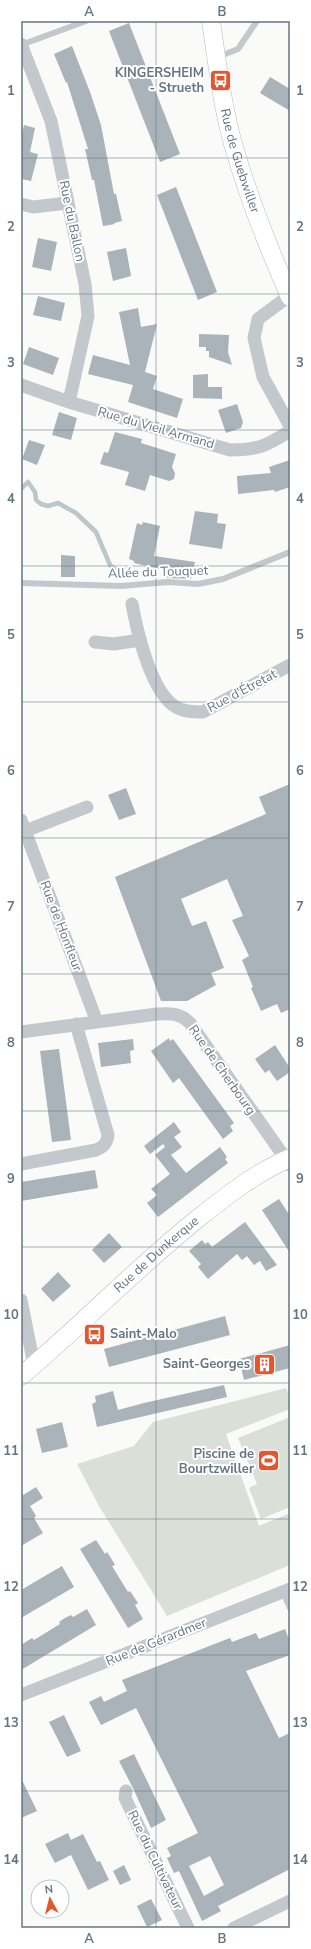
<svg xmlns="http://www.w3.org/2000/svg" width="311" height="1949" font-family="'Nunito Sans',sans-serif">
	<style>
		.green { fill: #dadfd7 }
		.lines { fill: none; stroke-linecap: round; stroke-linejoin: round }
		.stream { stroke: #bbc7cb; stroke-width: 4.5 }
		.building { fill: #aab3b9; fill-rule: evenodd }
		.secondary-casing { stroke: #b3babf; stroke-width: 19 }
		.lane { stroke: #c3c8cc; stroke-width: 6 }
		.street { stroke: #c3c8cc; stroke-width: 13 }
		.secondary { stroke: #fff; stroke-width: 18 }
		.grid { fill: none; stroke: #657683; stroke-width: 1; stroke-opacity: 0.55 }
		.labels { text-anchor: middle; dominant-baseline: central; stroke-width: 4; stroke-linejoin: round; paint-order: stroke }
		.poi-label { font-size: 13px; font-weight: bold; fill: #657683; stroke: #fff; text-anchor: end }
		.street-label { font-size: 13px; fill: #657683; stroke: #fff }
		.neatline { fill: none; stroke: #657683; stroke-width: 1.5 }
		.grid-label { font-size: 13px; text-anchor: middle; font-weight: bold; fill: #657683 }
	</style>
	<rect width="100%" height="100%" fill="#fafaf8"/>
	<!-- green -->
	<path class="green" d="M286,1388L290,1398V1409L226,1434L259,1526L290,1513V1565L167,1616L99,1506L77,1464L134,1446L153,1422Z
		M290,1417V1507L261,1519L249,1488L257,1484L238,1438Z"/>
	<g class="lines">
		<!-- stream -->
		<path class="stream" d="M21,489L28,482L35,492L36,500L41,504L48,506L58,503L76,513L96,532L110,565L116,570L131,575"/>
	</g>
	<!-- building -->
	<path class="building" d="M129,23L180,154L160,162L109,31Z
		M72,46L90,92L101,125L114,194H116L122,221L114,223L115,224L103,226L94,180H92L85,149H88L67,82L66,83L54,54Z
		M270,77L290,89V111L260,93Z
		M24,125L35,128L30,152L38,154L31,181L21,179V138Z
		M176,187L217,292L198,300L157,195Z
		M38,238L57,242L51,271L32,267Z
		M126,248L131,276L113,281L107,252Z
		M38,296L65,303L61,321L33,315Z
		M138,308L141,327L157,324L145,372L157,376L153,389L183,399L177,418L128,402L133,385L88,374L93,355L130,365L119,312Z
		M199,334L229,335L228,352L232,365L209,357V351H206V347H199Z
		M29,347L59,358L53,375L23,364Z
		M208,374V387H222V399L193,398V375Z
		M237,404L243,422L241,428L226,433L218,410Z
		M59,412L77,418L71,440L52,435Z
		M115,432L142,439L141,443L176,454L172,467L175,473L174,479L169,481L150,475L145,491L125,485L129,472L100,464L104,452L108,453Z
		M29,440L45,445L37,465L22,459Z
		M290,460V487L275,492L274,490L238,494L237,476L271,473L269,467Z
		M195,511L218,514L217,523L226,524L222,549L189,544Z
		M143,522L160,526L154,556L195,562L191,579L167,578L168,571L134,563V561L129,559L137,523L142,525Z
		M61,555L75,556V577H61Z
		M290,784V1009L281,1013L277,1004L261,1011L251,988L253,987L242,960L249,956L232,920L243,916L227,879L181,899L192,926L206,921L224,968L211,973L216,985L187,1001H161L115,877L266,814L259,797Z
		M126,788L136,814L119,820L108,795Z
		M169,1038L170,1041L173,1039L234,1123L230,1126L233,1131L223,1139L179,1078L173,1083L151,1051Z
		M133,1039L134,1050L130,1051L131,1063L101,1067L98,1043Z
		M275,1045L290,1068V1072L277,1081L269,1070L265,1073L255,1059Z
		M59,1049L71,1140L52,1142L40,1051Z
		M174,1122L181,1132L174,1137L182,1147L171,1155L186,1173L220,1147L227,1157L225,1159L228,1163L158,1217L147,1203L157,1195L151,1189L170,1174L155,1155L165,1147L163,1144L150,1154L144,1146Z
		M95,1170L98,1188L21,1201V1182Z
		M279,1199L290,1216V1253L262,1210Z
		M245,1222L277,1265L266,1271L260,1261L254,1265L247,1256L242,1260L237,1254L208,1279L198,1267L201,1264L189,1251L202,1240L205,1244L208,1242L212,1247Z
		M109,1233L122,1247L104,1263L92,1250Z
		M58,1272L71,1286L53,1302L41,1289Z
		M225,1316L230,1335L109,1367L104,1349Z
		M290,1345V1368L244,1380L239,1359Z
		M224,1385L227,1397L97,1427L92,1404L96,1402L95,1396L113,1391L118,1410L144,1403Z
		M62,1422L68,1447L42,1453L36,1429Z
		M36,1487L43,1498L30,1506L36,1516L34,1518L43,1533L21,1546V1492L23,1495Z
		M96,1540L105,1554L107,1552L111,1558L115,1565L112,1566L128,1592L130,1591L138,1603L135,1605L143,1619L128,1628L80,1549Z
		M62,1566L74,1587L21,1618V1590Z
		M87,1609L96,1625L21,1670V1645L32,1638L34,1640L60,1624L59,1622L65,1618L71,1615L73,1617Z
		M285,1629L290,1642V1655L246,1671L279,1738L290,1733V1869L218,1906L221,1911L202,1921L179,1871L174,1873L167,1858L171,1856L167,1848L198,1833L136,1708L101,1725L89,1702L101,1696L104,1702L127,1691L122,1680L230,1638L232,1642L256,1633L259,1639ZM210,1856L224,1885L204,1896L189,1866Z
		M64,1715L81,1751L67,1757L49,1722Z
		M134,1754L166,1820L151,1828L133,1788L119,1761Z
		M21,1778L37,1811L21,1818Z
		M68,1833L71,1840L83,1834L97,1862L100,1861L109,1880L88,1890L71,1855L55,1863L45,1844Z
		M124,1865L131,1880L120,1885L113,1871Z
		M151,1899L162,1920L147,1927L137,1906Z"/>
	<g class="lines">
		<defs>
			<g id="secondary">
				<path id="s1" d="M211,21C217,62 222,104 233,144C248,196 268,247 290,297"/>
				<path id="s2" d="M21,1376C83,1324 138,1266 201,1216C229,1194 257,1172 290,1158"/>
			</g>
		</defs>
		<!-- secondary casing -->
		<use href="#secondary" class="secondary-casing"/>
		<!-- lane -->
		<path class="lane" d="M21,45L86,21
			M218,57L238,49L257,21
			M21,583L121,586L168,582L198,584L223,579L290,552
			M283,1592L290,1608"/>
		<!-- street -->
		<path class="street" d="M21,44L51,121L85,284L88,316L69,402
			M21,204L33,207L68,203
			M289,296L258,319L254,338L263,377L290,426
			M21,385L69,402L230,450C258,450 266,446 290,431
			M132,604C137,631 151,693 176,707C184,712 194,712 203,712L290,665
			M95,642L114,644L140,640
			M21,820L97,1022
			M25,831L87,807
			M21,1032L157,1014C170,1013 180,1013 190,1023L290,1165
			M21,1164L96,1150C104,1147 107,1143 108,1135L76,1024
			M21,1300L34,1365
			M21,1695L290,1589
			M126,1791L125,1798L188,1928
			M234,1928L290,1901"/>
		<!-- secondary -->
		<use href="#secondary" class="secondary"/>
	</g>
	<!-- grid -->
	<path class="grid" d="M156,21V1928M21,158H290M21,294H290M21,430H290M21,566H290M21,702H290M21,838H290M21,974H290M21,1111H290M21,1247H290M21,1383H290M21,1519H290M21,1655H290M21,1791H290"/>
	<!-- icons -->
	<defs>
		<symbol id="bus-square" viewBox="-11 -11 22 22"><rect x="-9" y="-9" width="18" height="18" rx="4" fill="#e4572e" stroke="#fff"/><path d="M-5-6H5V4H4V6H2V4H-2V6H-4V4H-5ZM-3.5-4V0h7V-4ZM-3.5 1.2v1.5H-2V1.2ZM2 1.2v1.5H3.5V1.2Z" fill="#fff"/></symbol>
		<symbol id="building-square" viewBox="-11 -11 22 22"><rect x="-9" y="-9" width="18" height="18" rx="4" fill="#e4572e" stroke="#fff"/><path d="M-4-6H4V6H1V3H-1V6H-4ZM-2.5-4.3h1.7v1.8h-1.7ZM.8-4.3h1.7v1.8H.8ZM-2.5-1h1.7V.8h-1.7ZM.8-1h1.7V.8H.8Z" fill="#fff"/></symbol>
		<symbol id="stadium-square" viewBox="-11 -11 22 22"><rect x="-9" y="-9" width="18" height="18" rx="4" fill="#e4572e" stroke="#fff"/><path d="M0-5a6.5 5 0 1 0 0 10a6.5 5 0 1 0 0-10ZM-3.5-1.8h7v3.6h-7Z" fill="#fff"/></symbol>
	</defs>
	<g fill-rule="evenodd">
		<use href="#bus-square" x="208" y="68" width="25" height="25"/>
		<use href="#bus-square" x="82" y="1322" width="25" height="25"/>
		<use href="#building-square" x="252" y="1352" width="25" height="25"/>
		<use href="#stadium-square" x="256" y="1448" width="25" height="25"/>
	</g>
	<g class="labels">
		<!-- poi labels -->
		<g class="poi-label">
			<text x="204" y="73">KINGERSHEIM<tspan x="204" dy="15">- Strueth</tspan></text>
			<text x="110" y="1334" text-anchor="start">Saint-Malo</text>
			<text x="250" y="1364">Saint-Georges</text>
			<text x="254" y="1454">Piscine de<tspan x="254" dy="15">Bourtzwiller</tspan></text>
		</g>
		<!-- street labels -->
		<g class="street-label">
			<text stroke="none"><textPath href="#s1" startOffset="143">Rue de Guebwiller</textPath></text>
			<text transform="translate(72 221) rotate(78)">Rue du Ballon</text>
			<text transform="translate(156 428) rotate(16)">Rue du Vieil Armand</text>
			<text transform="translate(158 572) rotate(-2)">Allée du Touquet</text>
			<text transform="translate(242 691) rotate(-28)">Rue d'Étretat</text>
			<text transform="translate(61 926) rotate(69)">Rue de Honfleur</text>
			<text transform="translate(222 1070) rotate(55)">Rue de Cherbourg</text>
			<text stroke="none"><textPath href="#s2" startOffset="182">Rue de Dunkerque</textPath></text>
			<text transform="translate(156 1642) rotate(-22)">Rue de Gérardmer</text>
			<text transform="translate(155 1860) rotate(64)">Rue du Cultivateur</text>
		</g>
	</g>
	<!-- border -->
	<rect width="311" height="1949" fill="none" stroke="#ffffff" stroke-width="44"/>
	<!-- north arrow -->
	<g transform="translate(50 1899) rotate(353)"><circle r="19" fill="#ffffff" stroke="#c1c8cd"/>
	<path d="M0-3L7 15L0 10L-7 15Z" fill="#e4572e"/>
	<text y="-6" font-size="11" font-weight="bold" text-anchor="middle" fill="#657683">N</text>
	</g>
	<rect x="22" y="22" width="267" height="1905" class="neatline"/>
	<g class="grid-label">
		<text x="89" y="16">A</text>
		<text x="222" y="16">B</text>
		<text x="11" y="95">1</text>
		<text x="300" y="95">1</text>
		<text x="11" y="231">2</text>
		<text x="300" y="231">2</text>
		<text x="11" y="367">3</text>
		<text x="300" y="367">3</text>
		<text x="11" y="503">4</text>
		<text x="300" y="503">4</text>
		<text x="11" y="639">5</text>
		<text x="300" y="639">5</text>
		<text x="11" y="775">6</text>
		<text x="300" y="775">6</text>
		<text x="11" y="911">7</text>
		<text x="300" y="911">7</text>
		<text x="11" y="1047">8</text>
		<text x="300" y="1047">8</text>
		<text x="11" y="1183">9</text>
		<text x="300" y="1183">9</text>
		<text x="11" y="1319">10</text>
		<text x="300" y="1319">10</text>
		<text x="11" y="1455">11</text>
		<text x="300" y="1455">11</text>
		<text x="11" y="1591">12</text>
		<text x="300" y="1591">12</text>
		<text x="11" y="1727">13</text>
		<text x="300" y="1727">13</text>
		<text x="11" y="1864">14</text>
		<text x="300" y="1864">14</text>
		<text x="89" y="1943">A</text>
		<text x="222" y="1943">B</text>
	</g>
</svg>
